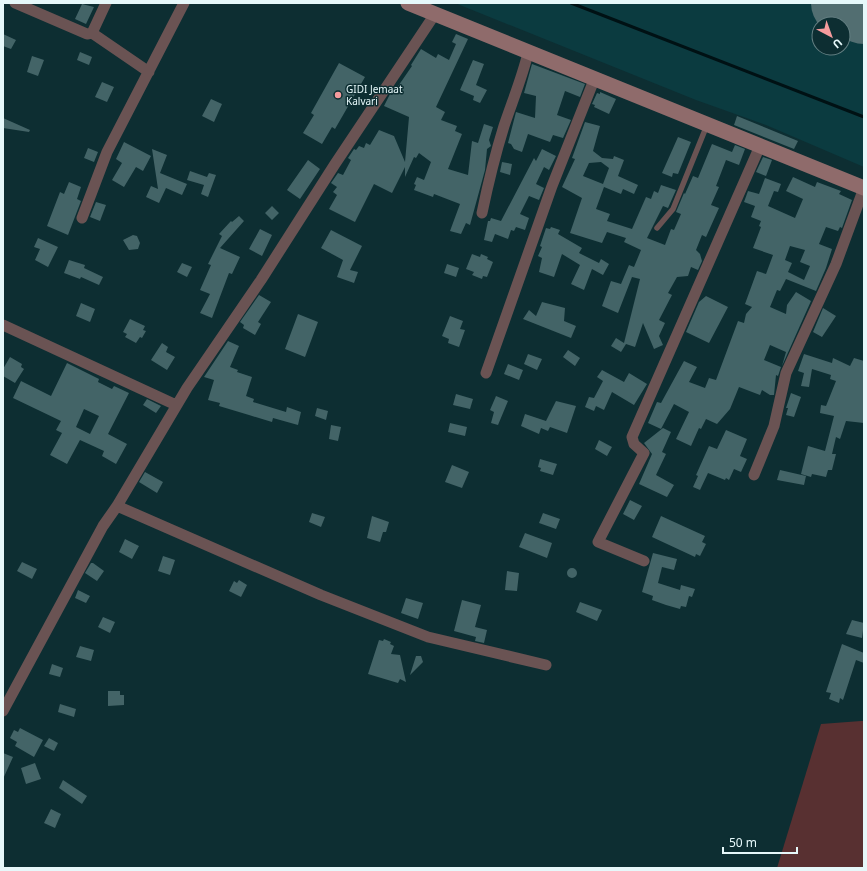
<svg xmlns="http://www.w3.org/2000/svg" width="867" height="871" font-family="'Noto Sans',sans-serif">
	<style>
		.built { fill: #0b3b40; fill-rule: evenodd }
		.green { fill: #583031 }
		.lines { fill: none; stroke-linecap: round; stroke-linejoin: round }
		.stream { stroke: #001114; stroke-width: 3 }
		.runway { stroke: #526e71; stroke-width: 66 }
		.building { fill: #436467; fill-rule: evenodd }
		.lane { stroke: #6a5353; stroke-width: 5.5 }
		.street { stroke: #6a5353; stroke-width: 11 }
		.secondary { stroke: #8f6b6b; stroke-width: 15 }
		.poi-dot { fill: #f59b9d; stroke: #0d2e32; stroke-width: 1.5 }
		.labels { text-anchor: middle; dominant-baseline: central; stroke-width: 3; stroke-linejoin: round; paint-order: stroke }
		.poi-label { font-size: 10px; fill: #e6f8fa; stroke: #0d2e32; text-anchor: start }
	</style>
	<rect width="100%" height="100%" fill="#0d2e32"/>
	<!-- built -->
	<path class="built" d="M455,3H864V167L766,125L696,100ZM819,24H843V48H819Z"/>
	<!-- green -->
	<path class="green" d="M861,721H864V868H777L821,724Z"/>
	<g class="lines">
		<!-- stream -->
		<path class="stream" d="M571,3L864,117"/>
		<!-- runway -->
		<path class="runway" d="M844,3L864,11"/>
	</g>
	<!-- building -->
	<path class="building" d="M82,4L94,7L86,24L75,19Z
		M3,34L16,40L11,49L3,46Z
		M456,34L468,39L436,107L445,112L441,120L457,126L455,131L462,134L448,169L468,175L472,141L478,143L484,124L493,127L489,140L491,146L487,149L485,170L470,225L466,223L461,234L450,231L460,204L434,194L433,197L414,190L416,185L414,184L417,177L424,180L431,162L419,153L416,158L414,157L405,177V167L392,193L374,184L355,222L329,209L337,195L333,192L337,187L331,183L338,173L343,175L351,160L348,158L354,149L356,150L359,146L364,148L366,143L370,145L379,130L394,136L405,162L409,117L384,106L390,94L392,95L412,66L411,65L421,49L436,58L438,54L449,60L456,44L452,42Z
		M80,52L92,57L89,65L77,60Z
		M32,56L44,60L38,76L27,72Z
		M473,60L484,64L476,85L487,90L480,103L473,100L474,96L460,90Z
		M339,63L365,77L335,129L332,127L322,144L303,133L314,115L311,113Z
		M532,64L585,84L580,97L565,91L557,115L571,120L563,138L553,135L550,142L528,134L522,152L514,149L511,144L508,143L516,112L535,118L536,96L524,93Z
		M102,82L114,87L107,102L95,97Z
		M600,92L616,99L609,114L594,107L595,105L592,104L597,93L600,94Z
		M211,99L222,104L214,122L202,116Z
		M737,116L798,141L794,149L734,125Z
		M3,118L30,130L29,132L3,128Z
		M585,122L600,126L593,151L602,158L613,159L614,156L624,160L618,176L638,185L634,194L623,189L621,194L604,187L596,209L610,214L607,221L632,229L646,197L651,199L654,191L658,193L661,185L676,190L668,208L663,206L647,238L665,245L671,229L674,230L681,214L676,212L684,193L685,194L693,176L698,178L712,144L732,152L735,145L745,149L739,165L726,160L716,186L719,187L711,205L719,208L706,237L702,235L696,250L700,254L702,261L698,270L691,267L688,276L677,277L668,293L672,295L659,320L665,323L659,336L663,345L654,349L643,323L635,347L626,344L621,352L611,346L616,338L624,343L640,279L632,277L618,313L602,306L611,281L621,284L629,265L634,267L641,250L624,242L626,238L607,232L602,243L570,233L582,198L562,187L575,159L572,158ZM601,162L609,168L603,184L583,176L589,163Z
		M678,137L691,142L678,174L673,173L672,177L662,173Z
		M124,142L151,156L143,171L136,167L124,187L112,180L122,163L116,159Z
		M88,148L98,152L94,162L84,158Z
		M152,149L167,155L160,173L187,184L182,195L166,188L159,203L146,197L151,186L158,189Z
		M542,149L556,156L549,170L544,167L536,184L544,188L539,200L529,196L520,214L529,218L525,230L516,227L514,231L511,230L508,239L495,234L492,242L484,240L488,221H490L491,218L501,221L534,158L536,161Z
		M763,157L772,160L766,176L756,172Z
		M308,160L320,169L300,199L287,190Z
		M502,162L512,164L510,175L500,172Z
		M190,171L207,177L209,173L216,175L208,197L201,194L204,185L187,180Z
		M793,177L815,187L817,182L841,191L839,194L852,200L842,228L840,227L838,231L826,227L819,244L832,249L826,268L816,291L786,279L780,291L777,290L770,307L786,314L787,305L796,292L811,301L782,366L786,352L770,345L764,360L781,367L778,376L776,375L774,395H770L762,390L760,395L739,387L730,409L717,424L706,419L701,429L699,428L691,446L676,439L689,412L674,404L661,429L648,423L657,402L661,403L684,361L697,367L689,382L705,388L709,378L716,380L738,321L744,323L746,314L752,307L745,304L757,271L766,274L773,255L753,248L761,227L759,226L761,221L751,217L755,206L744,202L748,191L759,194L765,178L781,184L778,192L774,191L768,206L795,218L803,199L786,191ZM790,246L805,250L800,262L810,266L804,280L788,272L792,263L785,260Z
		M69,182L81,187L77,199L81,201L68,235L47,226L60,192L64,194Z
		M96,202L106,205L100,221L90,217Z
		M272,206L279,213L272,220L265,213Z
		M239,216L244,221L220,248L240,257L232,274L229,273L212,318L200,313L210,294L200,290L211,265L208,264L222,236L219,234L231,221L232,222Z
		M551,227L560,230L558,234L582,248L579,253L599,263L601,259L609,264L603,275L592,269L584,290L571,284L580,265L562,254L554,277L539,272L542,258L538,256L542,247L540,246L546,228L550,229Z
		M260,229L272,235L262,256L249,249Z
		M331,230L362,246L350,270L358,272L354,283L337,277L343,260L321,248Z
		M133,235L137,236L140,243L138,249L129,250L123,240Z
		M38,238L58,247L48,267L35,260L40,249L34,247Z
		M472,254L480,257L481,254L488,257L487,259L493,262L487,277L483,276L482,279L472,275L474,272L466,269Z
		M69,260L85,265L84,268L103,277L99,285L81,277L80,279L64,273Z
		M182,263L192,267L187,277L177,272Z
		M447,264L459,268L456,277L444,273Z
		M259,295L271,302L258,322L261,324L255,335L243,328L244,325L240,322Z
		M706,296L728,307L709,343L686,332L699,302Z
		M542,302L565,308L564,321L576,326L571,338L523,319L529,310L536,316Z
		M81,303L95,309L90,322L76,316Z
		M823,308L836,316L822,337L813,332Z
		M298,314L318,322L305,357L285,349Z
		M450,316L463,321L460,329L465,330L459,347L448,343L449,339L442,336Z
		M130,319L145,326L143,330L146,331L142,338L140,337L136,343L125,337L127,334L123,332Z
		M228,341L239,346L230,367L238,370L237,372L252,377L246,396L254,399L253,402L286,412L287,407L301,412L298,425L273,418L272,422L249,415L219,406L220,403L208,400L214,380L204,377Z
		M162,343L168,347L166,352L175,357L167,370L151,360Z
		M568,350L580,358L575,366L563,357Z
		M528,354L542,359L537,370L524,364Z
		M804,354L832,363L833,358L850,366L854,358L864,361V423L846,421L840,439L836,437L832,454H836L832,470H828L826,477L812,474L811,477L801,474L808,446L825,451L834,416L820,413L821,405L826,406L836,381L830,379L831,375L812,369L809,387L801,386L804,373L798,371Z
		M10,357L22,364L21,367L24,369L15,383L3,376V369Z
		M67,363L99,379L98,382L112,389L114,386L129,393L108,434L127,444L116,464L102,456L104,451L80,440L67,464L50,455L62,433L56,430L61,421L13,398L21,381L51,396ZM84,409L99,416L90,434L76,427Z
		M508,364L523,370L519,380L504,374Z
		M602,370L624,382L629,373L647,384L634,405L612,392L604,410L596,406L594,411L585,407L589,397L594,398L603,381L597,377Z
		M791,393L801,397L794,417L786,415L788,408H786Z
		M456,394L473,399L470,409L453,405Z
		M496,396L508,401L498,425L491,423L494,412L490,410Z
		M147,399L161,406L156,413L143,405Z
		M556,401L576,406L567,433L550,427L548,431L541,428L539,434L521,426L525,414L546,421Z
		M317,408L328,411L326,420L315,416Z
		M450,423L467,427L465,436L448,432Z
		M331,425L341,427L338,441L329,439Z
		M663,428L671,432L662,452L666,454L656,475L674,485L667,497L639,484L652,454L644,443Z
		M726,430L747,439L740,456L747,459L741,472L734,469L729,480L726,478L725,480L708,473L700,490L693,487L698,476L696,475L709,446L717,449Z
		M599,440L612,447L607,456L595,449Z
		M540,459L557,464L553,475L540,471L541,468L538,467Z
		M452,465L469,472L462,488L445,482Z
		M780,470L806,476L804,485L777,480Z
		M145,472L163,482L157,493L139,482Z
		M630,500L642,506L634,520L623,514Z
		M312,513L325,517L321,527L309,522Z
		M543,513L560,519L556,529L539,523Z
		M372,516L389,522L386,532H383L380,542L367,538Z
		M661,516L705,536L702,542L706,544L700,556L696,554L695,557L652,537Z
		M525,533L552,543L547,558L519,547Z
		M125,539L139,546L132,559L119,552Z
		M653,553L677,559L674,570L662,567L658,583L680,590L681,585L695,589L692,597L689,596L686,607L681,606L680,609L666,605L652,600L653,596L642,592Z
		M163,556L175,560L170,575L158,571Z
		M22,562L37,569L32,579L17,571Z
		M91,563H93L104,571L97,581L85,573Z
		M567 573a5 5 0 1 1 10 0a5 5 0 1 1-10 0Z
		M507,571L519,573L517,591L505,590Z
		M239,580L247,585L241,597L229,591L234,581L237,583Z
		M78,590L90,596L86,603L75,598Z
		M406,598L423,603L418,619L401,613Z
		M462,600L481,605L475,627L487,630L484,643L475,641L476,637L454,631Z
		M580,602L602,610L597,621L576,612Z
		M103,617L115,622L110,633L98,627Z
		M852,620L864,623L862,638L846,634Z
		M384,639L391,642L390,644L394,646L391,654L400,655L406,682L400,679L398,683L368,674L379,640L383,641Z
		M842,644L864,653V663L856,660L843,700L840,698L839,703L829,699L831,693L826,692Z
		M80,646L94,650L91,661L76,657Z
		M416,656H421L423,662L410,675Z
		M52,664L63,668L60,677L49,674Z
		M108,691H120V695H124V705L108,706Z
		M60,704L76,709L74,717L58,712Z
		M20,728L43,740L34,757L15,746L17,742L10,738L14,730L18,732Z
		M49,738L58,743L54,751L44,746Z
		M3,753L13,757L3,779Z
		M35,763L41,779L26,784L21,768Z
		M63,780L87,796L82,804L59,788Z
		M51,809L61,814L55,828L44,823Z"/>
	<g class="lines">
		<!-- lane -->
		<path class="lane" d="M657,228L673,209L707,125"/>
		<!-- street -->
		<path class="street" d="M15,3L87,34L92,33L106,3
			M92,33L149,72
			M482,213C488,184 495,155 504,126C512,102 522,78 528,53
			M82,218L107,152L184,3
			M3,325L176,405
			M486,373L552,186L594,80
			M754,475L774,426L786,373L836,264L864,188
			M117,506L321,595L428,637L546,665
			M644,561L598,542L644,453L634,444L632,437L760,146
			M3,711L103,526L117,506L187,388L261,280L335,164L435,14"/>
		<!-- secondary -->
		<path class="secondary" d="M408,3L864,188"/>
	</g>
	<!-- markers -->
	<circle class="poi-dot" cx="338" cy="95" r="4"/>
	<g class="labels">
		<!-- poi labels -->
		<g class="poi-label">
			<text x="346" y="89">GIDI Jemaat<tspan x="346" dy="12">Kalvari</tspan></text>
		</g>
	</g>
	<!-- border -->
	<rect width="867" height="871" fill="none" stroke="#e6f8fa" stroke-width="8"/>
	<!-- north arrow -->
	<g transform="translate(831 36) rotate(139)"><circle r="19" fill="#0d2e32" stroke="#647f82"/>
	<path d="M0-3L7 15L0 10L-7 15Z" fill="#f59b9d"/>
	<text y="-6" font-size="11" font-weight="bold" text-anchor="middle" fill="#e6f8fa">U</text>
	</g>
	<!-- scale -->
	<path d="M723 847v6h74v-6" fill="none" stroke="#e6f8fa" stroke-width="2"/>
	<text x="729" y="847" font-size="12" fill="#e6f8fa" stroke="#0d2e32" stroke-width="3" paint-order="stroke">50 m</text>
</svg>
